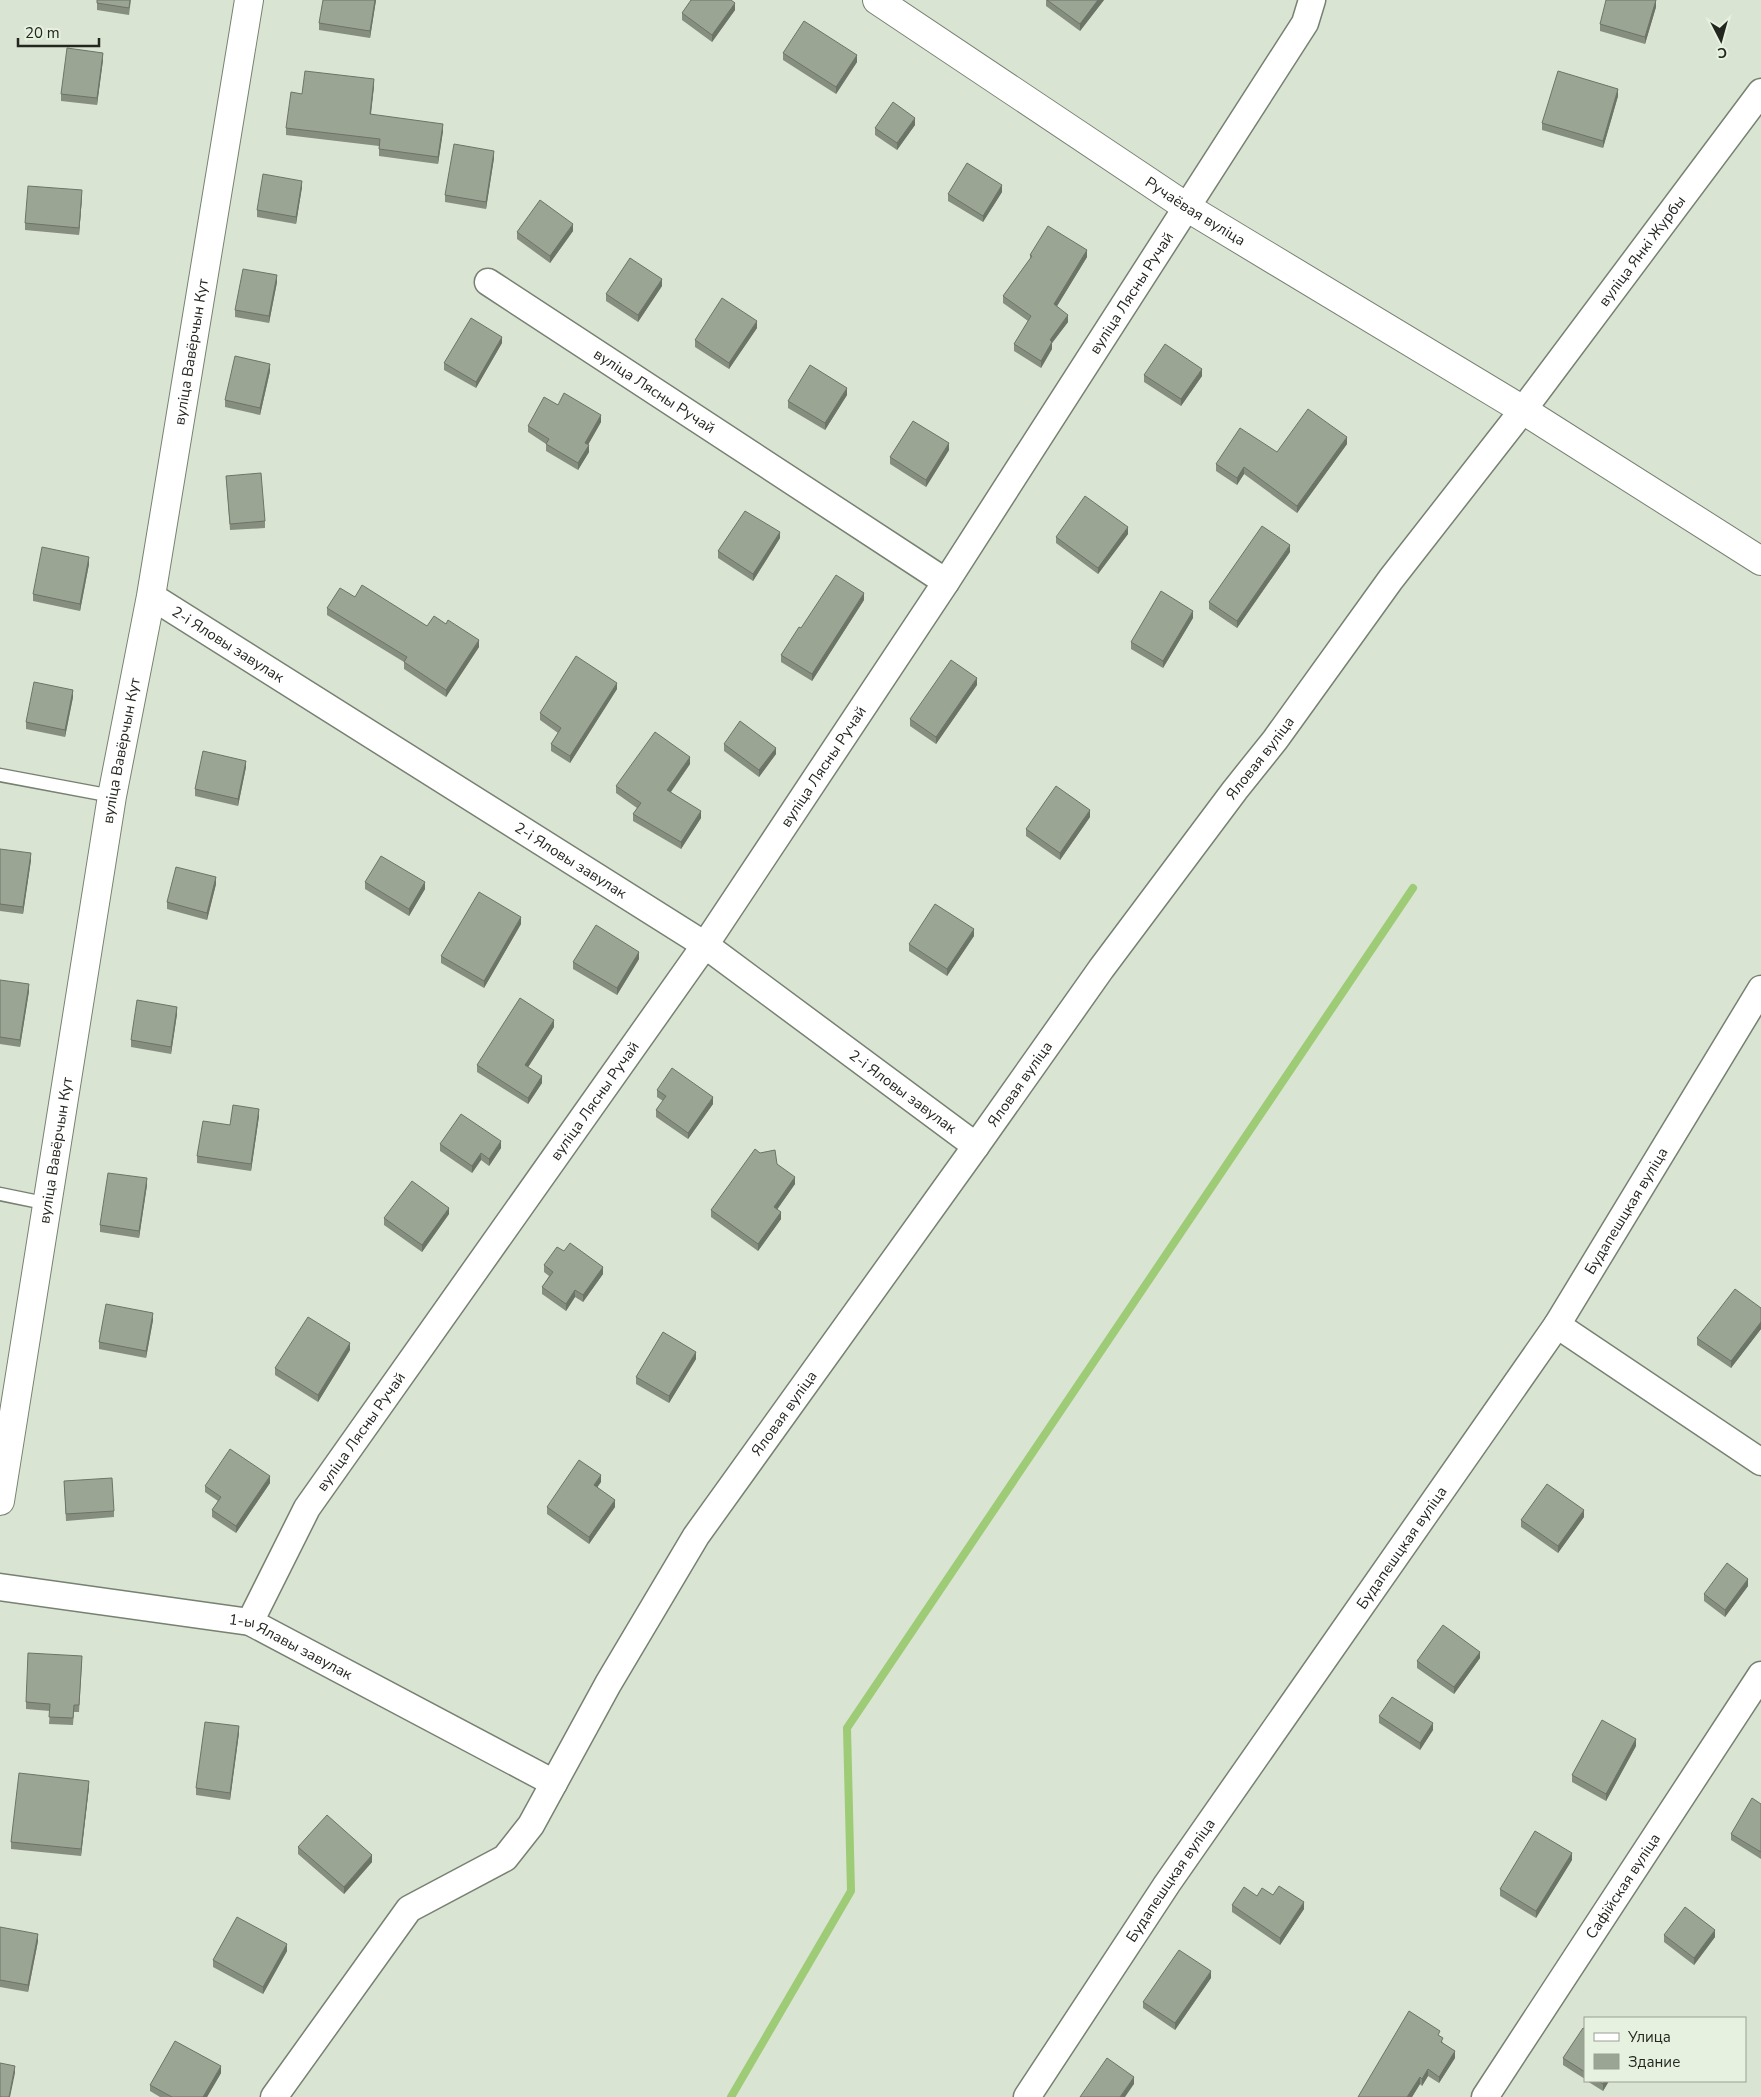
<svg xmlns="http://www.w3.org/2000/svg" width="1761" height="2097" font-family="'Nunito Sans',sans-serif">
	<style>
		.lines { fill: none; stroke-linecap: round; stroke-linejoin: round }
		.stream { stroke: #9ecb76; stroke-width: 8 }
		.lane-casing { stroke: #778171; stroke-width: 15 }
		.street-casing { stroke: #778171; stroke-width: 29 }
		.secondary-casing { stroke: #778171; stroke-width: 30 }
		.lane { stroke: #fff; stroke-width: 12 }
		.street { stroke: #fff; stroke-width: 26 }
		.secondary { stroke: #fff; stroke-width: 28 }
		.wall { fill: #858e7f }
		.shaded-wall { fill: #6c7468 }
		.building { fill: #9ba594; stroke: #6c7468 }
		.labels { text-anchor: middle; dominant-baseline: central; stroke-width: 4; stroke-linejoin: round; paint-order: stroke }
		.street-label { font-size: 15px; fill: #232720; stroke: #e7f1df }
	</style>
	<rect width="100%" height="100%" fill="#dae4d2"/>
	<g class="lines">
		<!-- stream -->
		<path class="stream" d="M731,2097L851,1891L847,1728L1413,888"/>
		<defs>
			<path id="lane" d="M0,775L112,796
				M0,1194L49,1204"/>
			<g id="street">
				<path id="s1" d="M488,282L946,582"/>
				<path id="s2" d="M151,596L705,945L976,1146"/>
				<path d="M1557,1325L1761,1462"/>
				<path id="s3" d="M0,1587L250,1622L554,1783"/>
				<path id="s4" d="M250,1622L307,1508L705,945L946,582L1305,23L1312,0"/>
				<path id="s5" d="M274,2097L409,1909L505,1858L531,1825L608,1684L696,1536L976,1146L1101,969L1235,790L1275,740L1391,579L1523,410L1761,92"/>
				<path id="s6" d="M1027,2097L1167,1884L1557,1325L1761,989"/>
				<path id="s7" d="M1485,2097L1761,1675"/>
			</g>
			<g id="secondary">
				<path id="s8" d="M877,0L1188,208L1523,410L1761,561"/>
				<path id="s9" d="M0,1501L112,796L151,596L249,0"/>
			</g>
		</defs>
		<!-- lane casing -->
		<use href="#lane" class="lane-casing"/>
		<!-- street casing -->
		<use href="#street" class="street-casing"/>
		<!-- secondary casing -->
		<use href="#secondary" class="secondary-casing"/>
		<!-- lane -->
		<use href="#lane" class="lane"/>
		<!-- street -->
		<use href="#street" class="street"/>
		<!-- secondary -->
		<use href="#secondary" class="secondary"/>
	</g>
	<!-- wall -->
	<path class="wall" d="M131,0L129,15L97,10V3Z
		M376,0L370,38L319,30V23Z
		M1046,0H1104L1080,31L1046,6Z
		M1656,7L1645,44L1600,31V24Z
		M735,10L712,42L682,20V13Z
		M783,53L857,62L836,94L783,60Z
		M103,60L97,105L61,101V94Z
		M374,86L371,114L443,131L438,164L379,156V146L286,135V128L302,94Z
		M1618,96L1603,148L1542,130V123Z
		M915,125L897,150L875,135V128Z
		M494,158L486,209L445,202V195Z
		M302,187L296,224L257,217V210Z
		M1002,192L983,222L948,201V194Z
		M82,197L79,235L25,230V223Z
		M573,231L550,263L517,239V232Z
		M1030,255L1087,257L1057,306L1068,322L1052,343V349L1041,368L1014,351V344L1028,321L1003,303V296L1030,259Z
		M277,282L269,323L235,317V310Z
		M662,286L638,322L606,301V294Z
		M757,328L729,369L695,347V340Z
		M502,343L476,388L444,370V363Z
		M270,371L260,415L225,407V400Z
		M1144,375L1202,376L1181,406L1144,382Z
		M847,395L825,430L788,408V401Z
		M558,405L601,422L588,445L589,452L578,470L546,451V444L528,432V426Z
		M1347,444L1297,513L1244,474L1237,485L1216,471V464L1277,452Z
		M949,450L926,487L890,464V457Z
		M226,476L265,521V528L230,530Z
		M1128,534L1098,574L1056,543V537Z
		M780,538L753,581L718,558V551Z
		M1290,552L1237,628L1209,609V602Z
		M89,564L80,611L33,601V594Z
		M355,597L479,647L446,697L404,669V662L327,615V608Z
		M864,600L812,681L781,662V655L801,628Z
		M1193,618L1163,668L1131,649V642Z
		M977,685L936,744L910,726V719Z
		M617,689L570,763L551,751V744L558,733L540,720V713Z
		M73,697L65,737L26,729V722Z
		M724,744L776,754L759,777L724,751Z
		M690,764L671,792L701,818L681,849L633,821V814L637,808L616,793V786Z
		M246,767L238,806L195,796V789Z
		M1090,817L1060,860L1026,836V829Z
		M0,849L31,860L23,914L0,911Z
		M365,882L425,889L409,916L365,889Z
		M216,884L207,920L167,909V902Z
		M521,924L484,988L441,963V956Z
		M974,936L947,976L909,951V944Z
		M639,959L617,995L573,969V962Z
		M0,980L29,991L20,1047L0,1044Z
		M177,1014L171,1054L131,1047V1040Z
		M554,1027L528,1067L542,1083L528,1104L477,1072V1065Z
		M657,1090L713,1104L688,1139L656,1117V1110L663,1101L657,1097Z
		M259,1116L251,1171L197,1163V1156L230,1125Z
		M440,1144L501,1148L489,1166L481,1160L472,1173L440,1151Z
		M777,1164L795,1184L777,1209L781,1219L758,1251L711,1217V1210Z
		M147,1185L139,1238L100,1232V1225Z
		M449,1214L422,1252L384,1225V1218Z
		M564,1251L603,1274L583,1302L575,1297L566,1311L542,1294V1287L549,1276L544,1272V1265Z
		M1761,1308V1329L1731,1368L1697,1345V1338Z
		M153,1320L146,1358L99,1349V1342Z
		M350,1350L318,1402L275,1375V1368Z
		M696,1359L669,1403L636,1384V1377Z
		M64,1481L114,1511V1517L66,1521Z
		M601,1482L597,1487L615,1507L589,1544L547,1514V1507Z
		M270,1483L236,1533L212,1517V1510L218,1501L205,1492V1486Z
		M1584,1517L1558,1553L1521,1527V1520Z
		M1748,1586L1725,1617L1704,1601V1594Z
		M1480,1658L1454,1694L1417,1668V1661Z
		M82,1662L79,1712H74L73,1725L49,1724L50,1711L26,1709V1702Z
		M1379,1716L1433,1730L1420,1750L1379,1723Z
		M239,1733L230,1800L196,1795V1788Z
		M1636,1746L1606,1801L1572,1782V1775Z
		M89,1787L81,1856L11,1849V1842Z
		M1761,1804V1859L1731,1840V1834Z
		M298,1847L372,1862L344,1894L298,1854Z
		M1572,1860L1536,1918L1500,1896V1889Z
		M1257,1896L1304,1909L1280,1945L1232,1912V1905Z
		M0,1927L38,1941L28,1992L0,1987Z
		M1664,1935L1715,1937L1694,1965L1664,1942Z
		M287,1951L263,1994L213,1967V1960Z
		M1211,1978L1175,2030L1143,2008V2002Z
		M1585,2029V2079L1563,2065V2058Z
		M1440,2037L1443,2043L1455,2058L1439,2083L1428,2076L1422,2086L1420,2084L1412,2097H1358Z
		M221,2073L207,2097H160L150,2091V2085Z
		M1587,2081H1609L1603,2091Z"/>
	<!-- shaded-wall -->
	<path class="shaded-wall" d="M375,0H376L370,38V31Z
		M1098,0H1104L1080,31V24Z
		M1656,0V7L1645,44V37Z
		M735,3V10L712,42V35Z
		M103,53V60L97,105V98Z
		M857,55V62L836,94V87Z
		M374,79V86L370,121V114Z
		M1618,89V96L1603,148V141Z
		M915,118V125L897,150V143Z
		M443,124V131L438,164V157Z
		M494,151V158L486,209V202Z
		M302,181V187L296,224V217Z
		M1002,185V192L983,222V216Z
		M82,190V197L79,235V228Z
		M573,224V231L550,263V256Z
		M1087,250V257L1054,311V304Z
		M277,275V282L269,323V316Z
		M662,279V286L638,322V315Z
		M1068,315V322L1052,343V349L1041,368V361L1050,340Z
		M757,321V328L729,369V363Z
		M502,337V343L476,388V382Z
		M270,364V371L260,415V408Z
		M1202,369V376L1181,406V399Z
		M847,388V395L825,430V423Z
		M601,415V422L585,450V443Z
		M1347,437V444L1297,513V506Z
		M949,443V450L926,487V480Z
		M589,445V452L578,470V463Z
		M1244,467V474L1237,485V478Z
		M1128,527V534L1098,574V568Z
		M780,532V538L753,581V574Z
		M1290,545V552L1237,628V621Z
		M89,557V564L80,611V604Z
		M864,593V600L812,681V674Z
		M1193,611V618L1163,668V661Z
		M479,640V647L446,697V690Z
		M977,678V685L936,744V737Z
		M617,683V689L570,763V756Z
		M73,690V697L65,737V730Z
		M776,748V754L759,777V770Z
		M690,757V764L667,797V790Z
		M246,761V767L238,806V799Z
		M1090,810V817L1060,860V853Z
		M701,811V818L681,849V842Z
		M31,853V860L23,914V907Z
		M216,877V884L207,920V913Z
		M425,882V889L409,916V909Z
		M521,917V924L484,988V981Z
		M974,929V936L947,976V969Z
		M639,952V959L617,995V988Z
		M29,984V991L20,1047V1040Z
		M177,1007V1014L171,1054V1047Z
		M554,1020V1027L525,1072V1065Z
		M542,1076V1083L528,1104V1098Z
		M713,1097V1104L688,1139V1133Z
		M259,1109V1116L251,1171V1164Z
		M501,1141V1148L489,1166V1159Z
		M481,1153V1160L472,1173V1166Z
		M795,1177V1184L774,1214V1207Z
		M147,1178V1185L139,1238V1231Z
		M449,1208V1214L422,1252V1245Z
		M781,1212V1219L758,1251V1244Z
		M603,1267V1274L583,1302V1295Z
		M575,1290V1297L566,1311V1304Z
		M153,1313V1320L146,1358V1351Z
		M1761,1322V1329L1731,1368V1361Z
		M350,1343V1350L318,1402V1395Z
		M696,1352V1359L669,1403V1396Z
		M601,1475V1482L594,1492V1485Z
		M270,1476V1483L236,1533V1526Z
		M615,1500V1507L589,1544V1537Z
		M1584,1510V1517L1558,1553V1546Z
		M1748,1579V1586L1725,1617V1610Z
		M1480,1652V1658L1454,1694V1687Z
		M1433,1723V1730L1420,1750V1743Z
		M239,1726V1733L230,1800V1793Z
		M1636,1739V1746L1606,1801V1794Z
		M89,1781V1787L81,1856V1849Z
		M1572,1853V1860L1536,1918V1911Z
		M372,1855V1862L344,1894V1887Z
		M1304,1902V1909L1280,1945V1938Z
		M1715,1930V1937L1694,1965V1958Z
		M38,1934V1941L28,1992V1985Z
		M287,1944V1951L263,1994V1987Z
		M1211,1971V1978L1175,2030V2023Z
		M1455,2051V2058L1439,2083V2077Z
		M15,2066V2073L10,2097H9Z
		M221,2066V2073L207,2097H203Z
		M1428,2069V2076L1422,2086V2079Z
		M1134,2077V2084L1125,2097H1120Z
		M1420,2077V2084L1412,2097H1407Z
		M1605,2081H1609L1603,2091V2084Z"/>
	<!-- building -->
	<path class="building" d="M97,0H130L129,8L97,3Z
		M323,0H375L370,31L319,23Z
		M691,0H731L735,3L712,35L682,13Z
		M1047,0H1098L1080,24Z
		M1606,0H1656L1645,37L1600,24Z
		M804,21L857,55L836,87L783,53Z
		M67,48L103,53L97,98L61,94Z
		M305,71L374,79L370,114L443,124L438,157L379,149L380,139L286,128L291,92L302,94Z
		M1558,71L1618,89L1603,141L1542,123Z
		M893,102L915,118L897,143L875,128Z
		M454,144L494,151L486,202L445,195Z
		M967,163L1002,185L983,216L948,194Z
		M263,174L302,181L296,217L257,210Z
		M28,186L82,190L79,228L25,223Z
		M540,200L573,224L550,256L517,232Z
		M1048,226L1087,250L1054,304L1068,315L1050,340L1052,342L1041,361L1014,344L1031,316L1003,296L1032,256L1030,255Z
		M630,258L662,279L638,315L606,294Z
		M243,269L277,275L269,316L235,310Z
		M722,298L757,321L729,363L695,340Z
		M471,318L502,337L476,382L444,363Z
		M1165,344L1202,369L1181,399L1144,375Z
		M235,356L270,364L260,408L225,400Z
		M810,365L847,388L825,423L788,401Z
		M564,393L601,415L585,443L589,445L578,463L546,444L549,439L528,426L544,397L558,405Z
		M1308,409L1347,437L1297,506L1244,467L1237,478L1216,464L1240,428L1277,452Z
		M913,421L949,443L926,480L890,457Z
		M261,473L265,521L230,524L226,476Z
		M1085,496L1128,527L1098,568L1056,537Z
		M745,511L780,532L753,574L718,551Z
		M1262,526L1290,545L1237,621L1209,602Z
		M42,547L89,557L80,604L33,594Z
		M836,575L864,593L812,674L781,655L799,627L801,628Z
		M362,585L427,626L434,616L446,624L448,620L479,640L446,690L404,662L407,657L327,608L340,588L355,597Z
		M1161,591L1193,611L1163,661L1131,642Z
		M576,656L617,683L570,756L551,744L561,728L540,713Z
		M951,660L977,678L936,737L910,719Z
		M34,682L73,690L65,730L26,722Z
		M740,721L776,748L759,770L724,744Z
		M655,732L690,757L667,790L701,811L681,842L633,814L641,803L616,786Z
		M203,751L246,761L238,799L195,789Z
		M1056,786L1090,810L1060,853L1026,829Z
		M0,849L31,853L23,907L0,904Z
		M381,856L425,882L409,909L365,882Z
		M176,867L216,877L207,913L167,902Z
		M479,892L521,917L484,981L441,956Z
		M935,904L974,929L947,969L909,944Z
		M596,925L639,952L617,988L573,962Z
		M0,980L29,984L20,1040L0,1037Z
		M520,998L554,1020L525,1065L542,1076L528,1098L477,1065Z
		M137,1000L177,1007L171,1047L131,1040Z
		M672,1068L713,1097L688,1133L656,1110L666,1096L657,1090Z
		M233,1105L259,1109L251,1164L197,1156L203,1121L230,1125Z
		M461,1114L501,1141L489,1159L481,1153L472,1166L440,1144Z
		M755,1149L760,1153L775,1150L777,1164L795,1177L774,1207L781,1212L758,1244L711,1210Z
		M108,1173L147,1178L139,1231L100,1225Z
		M412,1181L449,1208L422,1245L384,1218Z
		M570,1243L603,1267L583,1295L575,1290L566,1304L542,1287L553,1272L544,1265L557,1247L564,1251Z
		M1735,1289L1761,1308V1322L1731,1361L1697,1338Z
		M106,1304L153,1313L146,1351L99,1342Z
		M308,1317L350,1343L318,1395L275,1368Z
		M663,1332L696,1352L669,1396L636,1377Z
		M230,1449L270,1476L236,1526L212,1510L221,1497L205,1486Z
		M579,1460L601,1475L594,1485L615,1500L589,1537L547,1507Z
		M112,1478L114,1511L66,1514L64,1481Z
		M1547,1484L1584,1510L1558,1546L1521,1520Z
		M1727,1563L1748,1579L1725,1610L1704,1594Z
		M1443,1625L1480,1652L1454,1687L1417,1661Z
		M28,1653L82,1656L79,1705H74L73,1718L49,1717L50,1704L26,1702Z
		M1392,1697L1433,1723L1420,1743L1379,1716Z
		M1602,1720L1636,1739L1606,1794L1572,1775Z
		M205,1722L239,1726L230,1793L196,1788Z
		M19,1773L89,1781L81,1849L11,1842Z
		M1752,1798L1761,1804V1852L1731,1834Z
		M327,1815L372,1855L344,1887L298,1847Z
		M1535,1831L1572,1853L1536,1911L1500,1889Z
		M1279,1886L1304,1902L1280,1938L1232,1905L1244,1887L1257,1896L1262,1888L1273,1895Z
		M1685,1907L1715,1930L1694,1958L1664,1935Z
		M237,1917L287,1944L263,1987L213,1960Z
		M0,1927L38,1934L28,1985L0,1980Z
		M1179,1950L1211,1971L1175,2023L1143,2002Z
		M1409,2011L1440,2031L1438,2035L1443,2038L1441,2042L1455,2051L1439,2077L1428,2069L1422,2079L1420,2077L1407,2097H1358Z
		M1583,2028L1585,2029V2072L1563,2058Z
		M175,2041L221,2066L203,2097H172L150,2085Z
		M1107,2058L1134,2077L1120,2097H1080Z
		M0,2063L15,2066L9,2097H0Z
		M1598,2081H1605L1603,2084Z"/>
	<g class="labels">
		<!-- street labels -->
		<g class="street-label">
			<text stroke="none"><textPath href="#s8" startOffset="382">Ручаёвая вуліца</textPath></text>
			<text stroke="none"><textPath href="#s5" startOffset="2311">вуліца Янкі Журбы</textPath></text>
			<text stroke="none"><textPath href="#s4" startOffset="1596">вуліца Лясны Ручай</textPath></text>
			<text stroke="none"><textPath href="#s9" startOffset="1165">вуліца Вавёрчын Кут</textPath></text>
			<text stroke="none"><textPath href="#s1" startOffset="199">вуліца Лясны Ручай</textPath></text>
			<text stroke="none"><textPath href="#s2" startOffset="91">2-і Яловы завулак</textPath></text>
			<text stroke="none"><textPath href="#s9" startOffset="760">вуліца Вавёрчын Кут</textPath></text>
			<text stroke="none"><textPath href="#s5" startOffset="1676">Яловая вуліца</textPath></text>
			<text stroke="none"><textPath href="#s4" startOffset="1031">вуліца Лясны Ручай</textPath></text>
			<text stroke="none"><textPath href="#s2" startOffset="496">2-і Яловы завулак</textPath></text>
			<text stroke="none"><textPath href="#s5" startOffset="1271">Яловая вуліца</textPath></text>
			<text stroke="none"><textPath href="#s2" startOffset="901">2-і Яловы завулак</textPath></text>
			<text stroke="none"><textPath href="#s4" startOffset="626">вуліца Лясны Ручай</textPath></text>
			<text stroke="none"><textPath href="#s9" startOffset="355">вуліца Вавёрчын Кут</textPath></text>
			<text stroke="none"><textPath href="#s6" startOffset="1070">Будапешцкая вуліца</textPath></text>
			<text stroke="none"><textPath href="#s5" startOffset="866">Яловая вуліца</textPath></text>
			<text stroke="none"><textPath href="#s4" startOffset="221">вуліца Лясны Ручай</textPath></text>
			<text stroke="none"><textPath href="#s6" startOffset="665">Будапешцкая вуліца</textPath></text>
			<text stroke="none"><textPath href="#s3" startOffset="299">1-ы Ялавы завулак</textPath></text>
			<text stroke="none"><textPath href="#s6" startOffset="260">Будапешцкая вуліца</textPath></text>
			<text stroke="none"><textPath href="#s7" startOffset="252">Сафійская вуліца</textPath></text>
		</g>
	</g>
	<!-- legend -->
	<rect x="1584" y="2017" width="162" height="65" fill="#e7f1df" stroke="#99a093"/>
	<rect x="1594" y="2033" width="25" height="8" fill="#ffffff" stroke="#99a093"/>
	<text x="1628" y="2042" font-size="15" fill="#232720">Улица</text>
	<rect x="1594" y="2054" width="25" height="15" fill="#9ba594" stroke="#99a093"/>
	<text x="1628" y="2067" font-size="15" fill="#232720">Здание</text>
	<!-- north arrow -->
	<g transform="translate(1721 40) rotate(174)" stroke="#e7f1df" stroke-width="4" paint-order="stroke">
	<path d="M0-4L9 19L0 12L-9 19Z" fill="#232720"/>
	<text y="-8" font-size="14" font-weight="bold" text-anchor="middle" fill="#232720">С</text>
	</g>
	<!-- scale -->
	<path d="M18 38v8h81v-8" fill="none" stroke="#232720" stroke-width="2.5"/>
	<text x="25" y="38" font-size="15" fill="#232720" stroke="#e7f1df" stroke-width="4" paint-order="stroke">20 m</text>
</svg>
